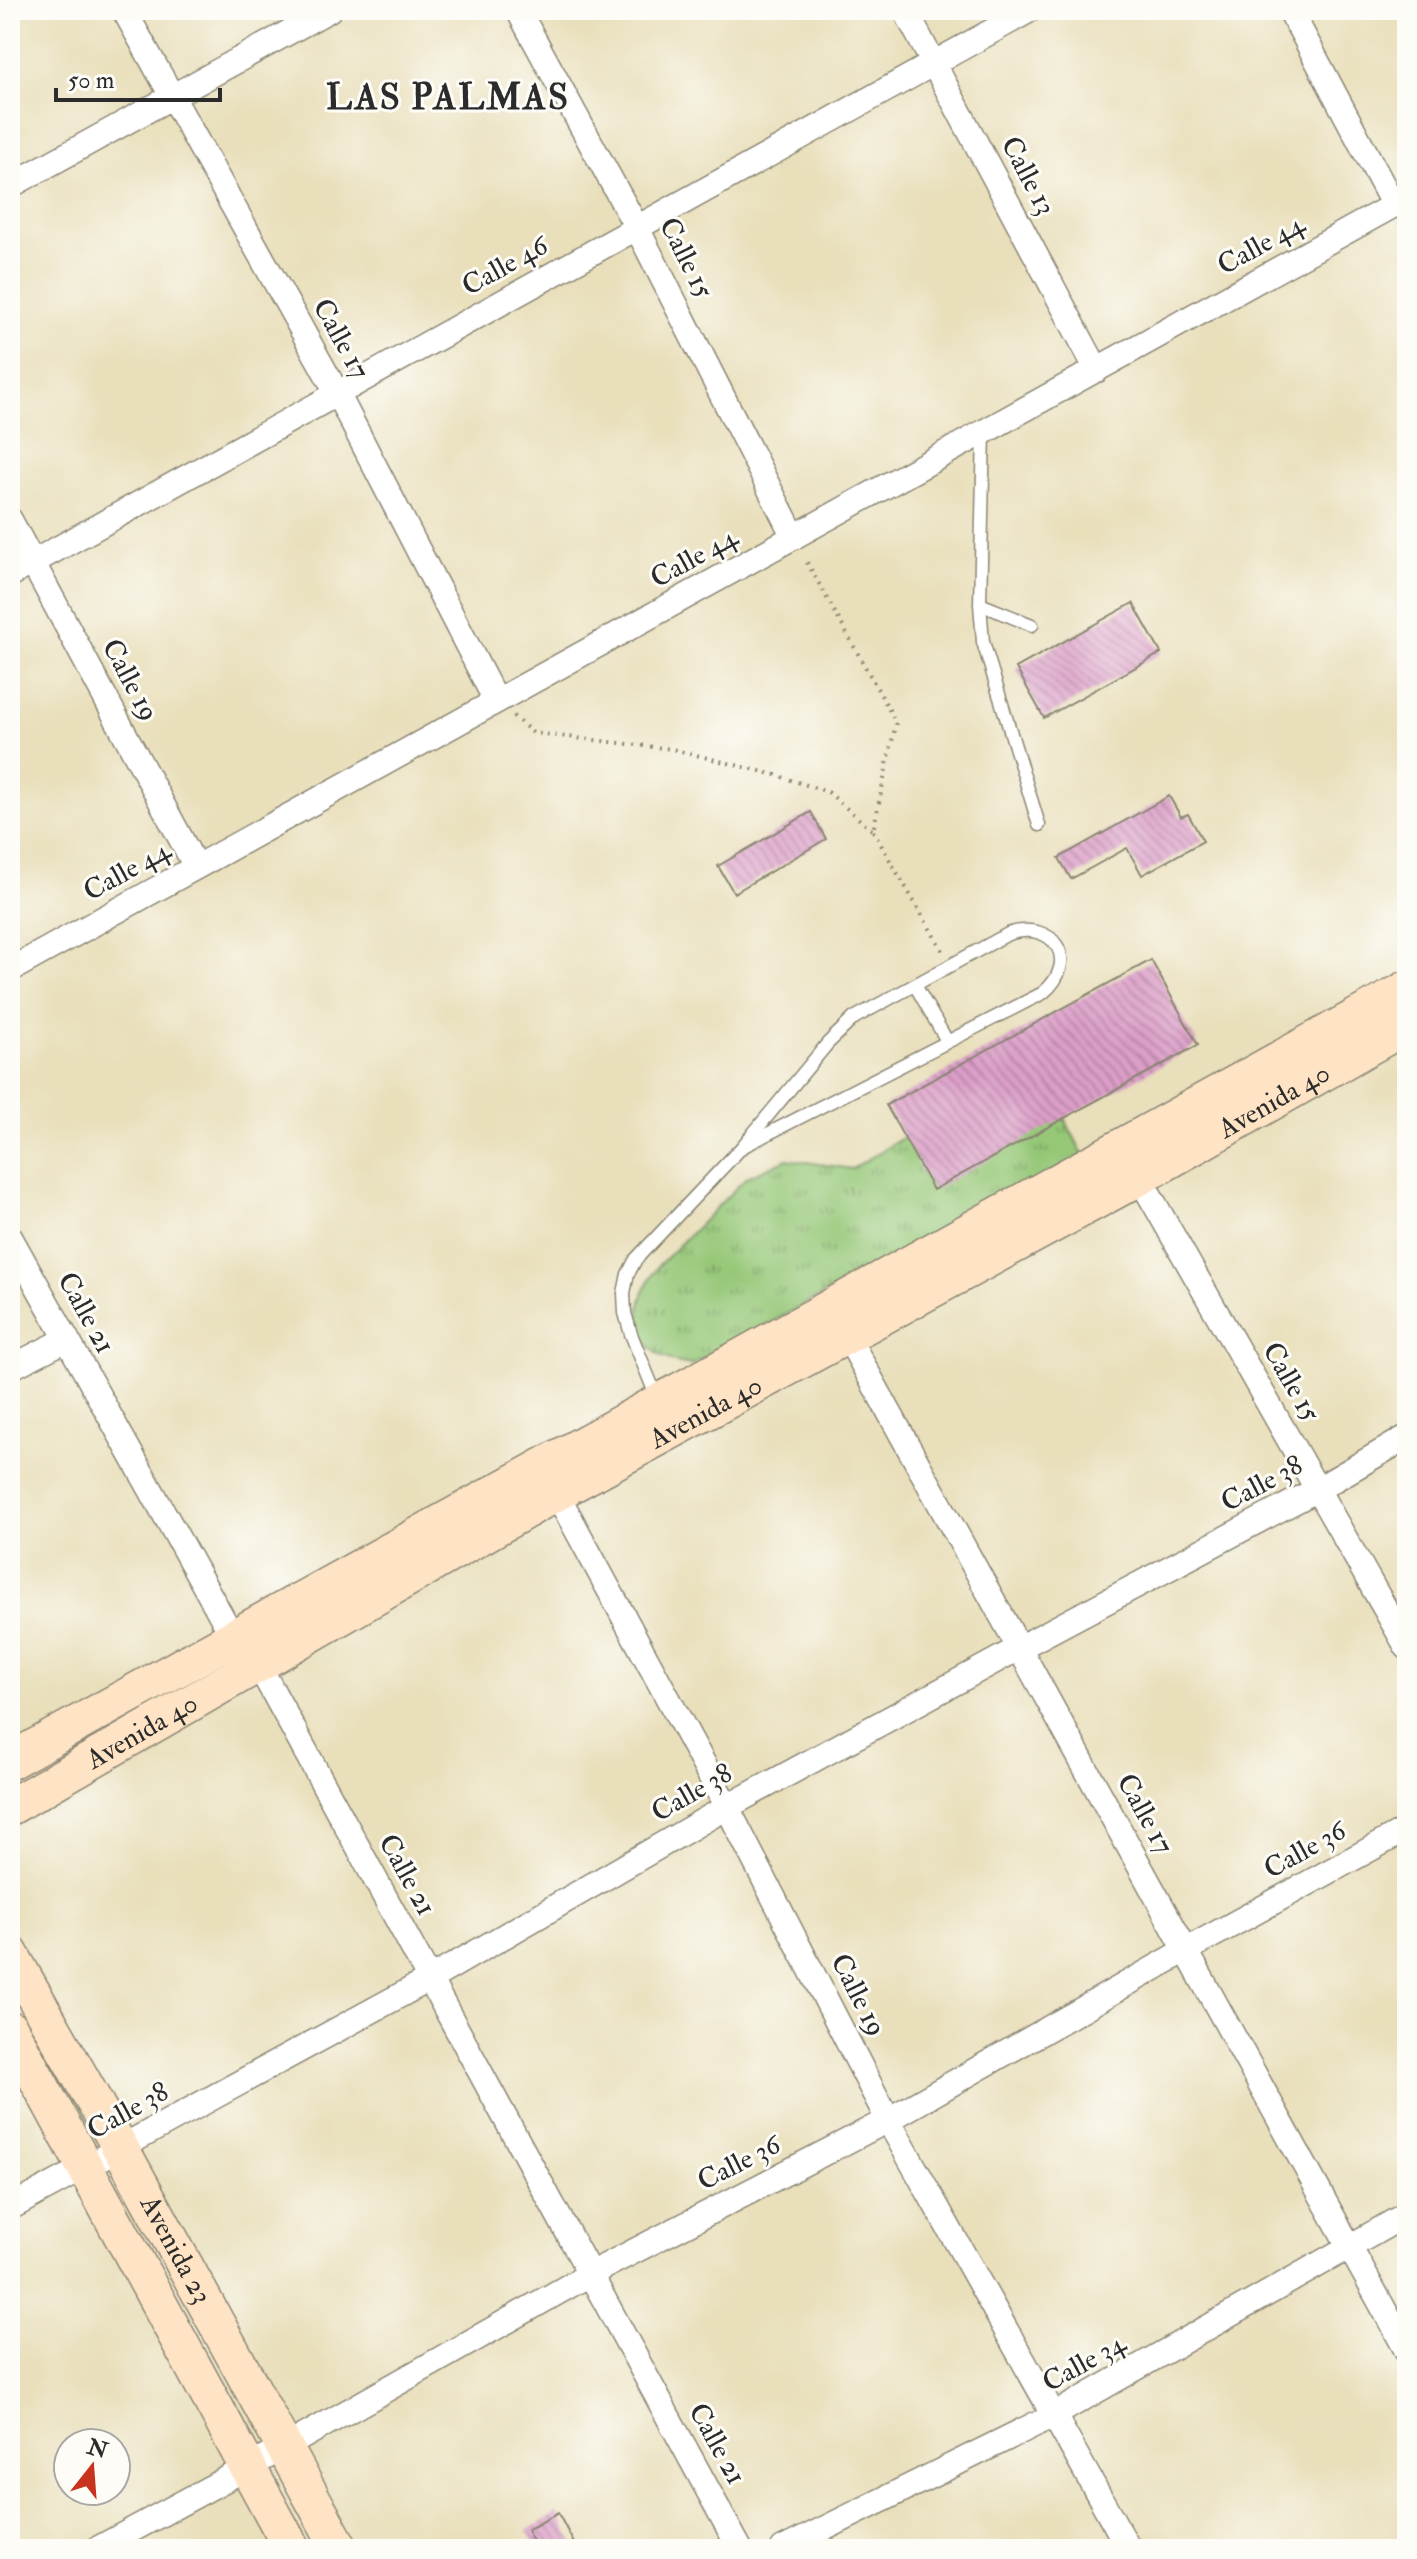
<svg xmlns="http://www.w3.org/2000/svg" width="1417" height="2559" font-family="'IM FELL Double Pica',serif">
	<style>
		.grass { fill: url(#grass-tufts); stroke: #607951; stroke-width: 2 }
		.building { fill: url(#building-back-hatch) }
		.lines { fill: none; stroke-linecap: round; stroke-linejoin: round }
		.lane-casing { stroke: #8a8573; stroke-width: 15 }
		.street-casing { stroke: #8a8573; stroke-width: 27 }
		.secondary-casing { stroke: #8a8573; stroke-width: 39 }
		.path { stroke: #8a8573; stroke-width: 4; stroke-dasharray: 2 6; stroke-linecap: butt }
		.lane { stroke: #fff; stroke-width: 12 }
		.street { stroke: #fff; stroke-width: 24 }
		.secondary { stroke: #fee4c5; stroke-width: 36 }
		.labels { text-anchor: middle; dominant-baseline: central; stroke-width: 6; stroke-linejoin: round; paint-order: stroke }
		.street-label { font-size: 28px; fill: #2b2b2b; stroke: #fdfcf7 }
		.district-label { font-size: 36px; font-weight: bold; letter-spacing: 2px; fill: #2b2b2b; stroke: #fdfcf7 }
	</style>
	<defs>
		<pattern id="grass-tufts" width="24" height="20" patternUnits="userSpaceOnUse" patternTransform="scale(2)"><rect width="24" height="20" fill="#95c777"/><path d="M3 7l-1-3M5 7V3M7 7l1-3M15 17l-1-3M17 17v-4M19 17l1-3" fill="none" stroke="#7aa262"/></pattern>
		<pattern id="building-back-hatch" width="6" height="6" patternUnits="userSpaceOnUse" patternTransform="scale(2)"><rect width="6" height="6" fill="#dc9ec8"/><path d="M-1 5l2 2M0 0l6 6M5-1l2 2" fill="none" stroke="#b381a3"/></pattern>
	</defs>
	<rect width="100%" height="100%" fill="#fdfcf7"/>
	<filter id="ink" filterUnits="userSpaceOnUse"><feTurbulence type="fractalNoise" baseFrequency=".0125" numOctaves="2"/><feDisplacementMap in="SourceGraphic" scale="16" xChannelSelector="R" yChannelSelector="G"/><feConvolveMatrix kernelMatrix="1 2 1 2 8 2 1 2 1" color-interpolation-filters="sRGB"/></filter>
	<filter id="wash" filterUnits="userSpaceOnUse"><feTurbulence type="fractalNoise" baseFrequency=".006" numOctaves="4" result="noise"/><feDisplacementMap in="SourceGraphic" scale="32" xChannelSelector="R" yChannelSelector="G"/><feGaussianBlur stdDeviation="1.8" result="paint"/><feColorMatrix in="noise" values="0 0 0 0 0 0 0 0 0 0 0 0 0 0 0 0 0 1.4 0 .05"/><feComposite in="paint" operator="in"/></filter>
	<g filter="url(#wash)">
		<rect width="100%" height="100%" fill="#e9dfbb"/>
		<!-- grass -->
		<path class="grass" d="M1064,1118L1084,1156L691,1365C631,1358 627,1308 658,1266L747,1177L787,1159L852,1169L904,1137Z
			M223,1658L226,1662L10,1785V1778Z"/>
		<g id="blocks">
			<!-- building -->
			<path class="building" d="M1133,603L1161,653L1044,718L1016,668Z
				M1169,796L1181,817L1188,814L1203,841L1142,875L1127,848L1071,879L1059,858Z
				M811,812L826,839L734,893L718,866Z
				M1151,960L1198,1045L933,1190L886,1105Z
				M558,2513L577,2549H537L527,2530Z"/>
		</g>
	</g>
	<g filter="url(#ink)">
		<use href="#blocks" fill-opacity="0" stroke="#8a8573" stroke-width="2"/>
		<g class="lines">
			<defs>
				<path id="lane" d="M984,432L980,604L983,642L1039,825
					M980,604L1032,625
					M915,985L947,1041
					M657,1398L631,1334L625,1313L624,1293L628,1274L636,1259L742,1147L828,1043L854,1018L1008,934C1054,919 1081,961 1043,993L742,1147"/>
				<path id="street" d="M124,10L337,393L496,701
					M518,10L637,228L794,537
					M905,10L1097,370
					M1290,10L1394,206
					M10,186L329,10
					M10,520L196,867
					M10,575L1030,10
					M10,970L1407,198
					M1133,1166L1407,1647
					M10,1237L233,1637L258,1664L740,2549
					M840,1323L1407,2351
					M10,1368L67,1339
					M550,1481L727,1807L888,2120L1129,2549
					M10,2208L430,1979L727,1807L1019,1648L1318,1489L1407,1437
					M97,2549L285,2447L590,2274L888,2120L1186,1950L1407,1829
					M783,2549L1054,2415L1407,2214"/>
				<g id="secondary">
					<path d="M10,1761L1407,989"/>
					<path id="s1" d="M10,1807L556,1493L1140,1177L1407,1025"/>
					<path id="s2" d="M10,1953L121,2149L340,2549"/>
					<path d="M10,2029L292,2549"/>
				</g>
			</defs>
			<!-- lane casing -->
			<use href="#lane" class="lane-casing"/>
			<!-- street casing -->
			<use href="#street" class="street-casing"/>
			<!-- secondary casing -->
			<use href="#secondary" class="secondary-casing"/>
			<!-- path -->
			<path class="path" d="M513,716L533,733L672,749L776,775L828,792L873,831L896,722L804,557
				M873,831L944,953"/>
			<!-- lane -->
			<use href="#lane" class="lane"/>
			<!-- street -->
			<use href="#street" class="street"/>
			<!-- secondary -->
			<use href="#secondary" class="secondary"/>
		</g>
	</g>
	<g class="labels">
		<!-- street labels -->
		<g class="street-label">
			<text transform="translate(1028 176) rotate(62)">Calle 13</text>
			<text transform="translate(1261 245) rotate(-29)">Calle 44</text>
			<text transform="translate(686 258) rotate(63)">Calle 15</text>
			<text transform="translate(505 266) rotate(-29)">Calle 46</text>
			<text transform="translate(341 339) rotate(61)">Calle 17</text>
			<text transform="translate(694 558) rotate(-29)">Calle 44</text>
			<text transform="translate(130 680) rotate(62)">Calle 19</text>
			<text transform="translate(127 871) rotate(-29)">Calle 44</text>
			<text stroke="none"><textPath href="#s1" startOffset="1448">Avenida 40</textPath></text>
			<text transform="translate(86 1313) rotate(61)">Calle 21</text>
			<text transform="translate(1291 1382) rotate(60)">Calle 15</text>
			<text stroke="none"><textPath href="#s1" startOffset="800">Avenida 40</textPath></text>
			<text transform="translate(1262 1484) rotate(-28)">Calle 38</text>
			<text stroke="none"><textPath href="#s1" startOffset="152">Avenida 40</textPath></text>
			<text transform="translate(692 1793) rotate(-30)">Calle 38</text>
			<text transform="translate(1145 1814) rotate(61)">Calle 17</text>
			<text transform="translate(1305 1850) rotate(-29)">Calle 36</text>
			<text transform="translate(407 1875) rotate(61)">Calle 21</text>
			<text transform="translate(858 1995) rotate(63)">Calle 19</text>
			<text transform="translate(128 2111) rotate(-29)">Calle 38</text>
			<text transform="translate(739 2163) rotate(-27)">Calle 36</text>
			<text stroke="none"><textPath href="#s2" startOffset="340">Avenida 23</textPath></text>
			<text transform="translate(1084 2363) rotate(-29)">Calle 34</text>
			<text transform="translate(717 2444) rotate(61)">Calle 21</text>
		</g>
		<!-- district labels -->
		<g class="district-label">
			<text x="448" y="97">LAS PALMAS</text>
		</g>
	</g>
	<!-- margin -->
	<rect width="1417" height="2559" fill="none" stroke="#fdfcf7" stroke-width="40"/>
	<!-- north arrow -->
	<g transform="translate(92 2467) rotate(17)"><circle r="38" fill="#fdfcf7" stroke="#a9a8a5" stroke-width="2"/>
	<path d="M0-6L14 30L0 20L-14 30Z" fill="#c8321e"/>
	<text y="-12" font-size="22" font-weight="bold" text-anchor="middle" fill="#2b2b2b">N</text>
	</g>
	<!-- scale -->
	<path d="M56 88v12h164v-12" fill="none" stroke="#2b2b2b" stroke-width="4"/>
	<text x="68" y="88" font-size="24" fill="#2b2b2b" stroke="#fdfcf7" stroke-width="6" paint-order="stroke">50 m</text>
</svg>
